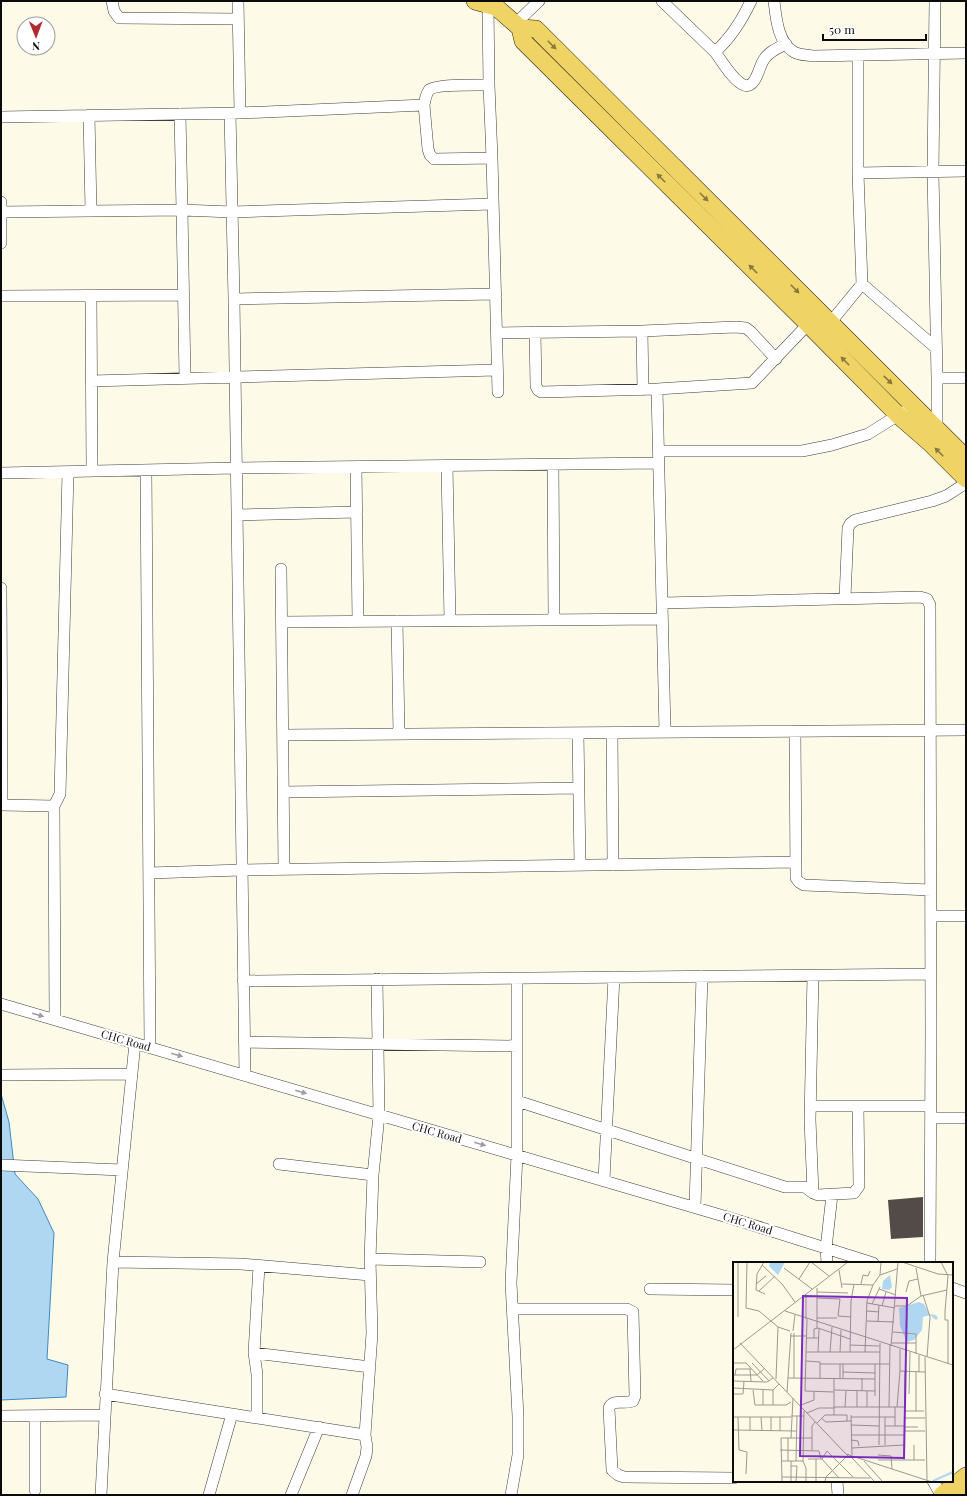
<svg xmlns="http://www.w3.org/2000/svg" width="967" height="1496" font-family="'Playfair Display',serif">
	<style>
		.water { fill: #b0d7f2; stroke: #3b8ac4 }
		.building { fill: #524b47 }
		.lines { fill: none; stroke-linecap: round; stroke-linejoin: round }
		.minor-casing { stroke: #3d3d3d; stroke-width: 12 }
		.primary-casing { stroke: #1b1b1b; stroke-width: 18 }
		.minor { stroke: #fff; stroke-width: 11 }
		.primary { stroke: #f0d365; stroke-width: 17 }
		.oneway { fill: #88793c }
		.oneway2 { fill: #9d9d9d }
		.labels { text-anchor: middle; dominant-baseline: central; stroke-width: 4; stroke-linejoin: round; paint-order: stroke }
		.street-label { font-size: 11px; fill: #0a0a0a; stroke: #fff }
		.inset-river { fill: none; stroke: #b0d7f2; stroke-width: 2 }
		.inset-road { fill: none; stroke: #9c9a8f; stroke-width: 1 }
		.view { fill: #7b2cbf; fill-opacity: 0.15; stroke: #7b2cbf; stroke-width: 2 }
		.inset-edge { fill: none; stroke: #0a0a0a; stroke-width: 2 }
	</style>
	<rect width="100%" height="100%" fill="#fefae8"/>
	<!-- water -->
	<path class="water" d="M1,1094L9,1122L15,1174L38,1199L54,1233L47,1359L68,1365L66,1397L1,1400Z"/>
	<!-- building -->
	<path class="building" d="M923,1197V1237L891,1239L888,1200Z"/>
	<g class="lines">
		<defs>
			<path id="minor" d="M112,1L114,11L119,18L238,19
				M238,1L240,113
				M662,1L715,52C731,38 742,20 751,1
				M774,1C776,18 778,43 794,52C799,55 807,55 813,56L966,53
				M935,1L933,172L937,378V428
				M488,5L489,85L492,158L498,392
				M515,24L539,1
				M715,52C721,60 734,82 744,85C748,87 752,84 754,81C759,74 760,64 765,58C770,51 778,48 786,44
				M424,105L428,149L430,155L434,159L492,158
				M230,113L234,299L245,1075
				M180,114L182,210L185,378
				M89,115L91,211
				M1,117L240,113L424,105C425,100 426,94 429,90C435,84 478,85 489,85
				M858,173L966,171
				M1,202V243
				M1,212L182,210L232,212L493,204
				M862,284L936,348
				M1,296L184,295
				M91,296L92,471
				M234,299L496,294
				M830,323L862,284L858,173V55
				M642,331L643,390
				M535,332L536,386L538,390L541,392L657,389L752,383L812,320
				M497,333L642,331L736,327L746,328L751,332L776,359
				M937,378H966
				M91,381L497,370
				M657,389L665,732
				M658,451H802L832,445L868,434L903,412
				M553,464L554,619
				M447,466L450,620
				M356,467L358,621
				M146,470L150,1047
				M1,473L236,468L658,463
				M237,515L357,512
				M281,569L284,869
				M1,588L2,805
				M845,598L848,528L850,524L855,520L932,501L946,496L966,483
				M662,603L920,597L927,599L930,605L931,1032L930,1263
				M397,621L399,734
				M282,622L662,619
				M795,731L796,878L799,882L804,885L931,890
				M578,733L580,865
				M612,733L613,865
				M283,735L966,730
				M283,792L578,788
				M1,805L54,806L60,794L68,472
				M54,806L55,1019
				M149,873L242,870L796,862
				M931,916H966
				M813,975L810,1120L813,1193
				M243,981L931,974
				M1,1004L727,1217L873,1263
				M244,1042L517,1046
				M1,1075L132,1074
				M517,1101L785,1187H805L813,1193L818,1195L854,1193L859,1186L858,1106
				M811,1106H931
				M931,1118H966
				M279,1164L373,1175
				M1,1165L122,1170
				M604,1180L614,977
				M695,1207L702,976
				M370,1259L480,1262
				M113,1262L241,1264L370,1275
				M827,1263L826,1248L832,1195
				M952,1288L966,1293
				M650,1289L734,1290
				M513,1309H627L633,1312L635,1396L633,1401C625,1405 613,1398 609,1408L612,1470L618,1475L624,1477L734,1478
				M254,1353L370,1367
				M105,1394L365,1435
				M1,1416L104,1415
				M257,1418V1374L254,1353L259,1266
				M837,1481L838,1495
				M933,1481L941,1495
				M35,1490V1416
				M101,1495L113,1262L135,1043
				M209,1495L232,1414
				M291,1495L319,1427
				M352,1495L366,1456L367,1447L365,1435L372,1333L370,1259L373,1175L379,1115L377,979
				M511,1495L518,1455V1416L511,1283L517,1155V978"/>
			<path id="primary" d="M475,1L496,7L520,28L523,41L808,324L898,415L930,443L966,479
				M520,28L536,29L966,458
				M942,1495L966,1476
				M964,1495L966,1494"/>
		</defs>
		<!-- minor casing -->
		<use href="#minor" class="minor-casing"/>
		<!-- primary casing -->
		<use href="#primary" class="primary-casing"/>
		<!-- minor -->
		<use href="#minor" class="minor"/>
		<!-- primary -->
		<use href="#primary" class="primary"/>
	</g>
	<!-- one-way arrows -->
	<defs><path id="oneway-solid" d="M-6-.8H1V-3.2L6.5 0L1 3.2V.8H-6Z"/></defs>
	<g class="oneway">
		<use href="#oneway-solid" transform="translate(552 45) rotate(45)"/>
		<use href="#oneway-solid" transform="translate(661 178) rotate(-135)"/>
		<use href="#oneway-solid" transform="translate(704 197) rotate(45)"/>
		<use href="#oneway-solid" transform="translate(753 269) rotate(-135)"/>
		<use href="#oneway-solid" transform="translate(795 289) rotate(45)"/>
		<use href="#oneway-solid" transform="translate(845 361) rotate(-135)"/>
		<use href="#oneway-solid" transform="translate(888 380) rotate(44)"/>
		<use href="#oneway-solid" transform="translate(939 452) rotate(-135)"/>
	</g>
	<g class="oneway2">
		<use href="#oneway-solid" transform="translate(38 1015) rotate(16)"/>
		<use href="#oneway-solid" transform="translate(177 1055) rotate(16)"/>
		<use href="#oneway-solid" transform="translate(301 1092) rotate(16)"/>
		<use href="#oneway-solid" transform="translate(480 1144) rotate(16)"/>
	</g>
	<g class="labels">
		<!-- street labels -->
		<g class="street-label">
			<text transform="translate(126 1040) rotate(16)">CHC Road</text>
			<text transform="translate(437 1132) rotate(16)">CHC Road</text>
			<text transform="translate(748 1223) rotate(17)">CHC Road</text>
		</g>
	</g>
	<!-- overview -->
	<g transform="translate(733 1262)">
		<rect width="220" height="220" fill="#fefae8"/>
		<path d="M37,0H52L45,13L36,4ZM157,13L159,25L156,28L149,27L150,19ZM186,40L191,42L196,52L203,53L205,56L203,58L197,53L190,55L189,68L181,78L174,80L167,64L166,46Z" fill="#b0d7f2"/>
		<path class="inset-river" d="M200,219L220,210"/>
		<path class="inset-road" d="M14,0L13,46L26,49L45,65L57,69M31,0L24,12L23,28L32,32M78,0L96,14M169,0L205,12L220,13M208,0L215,14L212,49V58H215V102M29,3L49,22L62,40M51,6L79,27M183,6L188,34M106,8L109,26M147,13L148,0M66,17L77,0M23,22L33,14M109,22L140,23M128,22L130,13L135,14L137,9M84,26V66M146,27L163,33M26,29L42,14M84,30L115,31M173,30L176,19L185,17M190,33L197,55L194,95M73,34V57M84,36L107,37L105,54L118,55M134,41L162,46M139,42L147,25M149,44L153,30M162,44H174L188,34L214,28M52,49L220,103M134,49L146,50M5,55V0M84,56H104M74,57L72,129L101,130M134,59L161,60M145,60L146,43M60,69L62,53M160,70L183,72V92M57,74H73M73,76H86M81,76V67L85,66L117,77M7,81L113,192L199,220M159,81H183M117,83L146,84M158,84L165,0M0,88L115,0M73,90H147M85,90L86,67M97,90L99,65M107,90L108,68M117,90L118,39L121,22M132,90L134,39L140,23L147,13L164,7M192,95L194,218M73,99L87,100V116M0,101H13L30,119M19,101L36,119M87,102H157M17,107L18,119M167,109V87M110,110L142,111M186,110V93M0,113H24L32,106M2,113L3,107H18M55,116L142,117M61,116V71M101,116V153M107,116V102M110,116V102M129,116V129M43,117L45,65M0,119L34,120L40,116M0,126L40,128L46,122M20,128L22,143H53L58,140M30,128V143M40,128V143M101,128L142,129M54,130L58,71M0,132H10L11,119M176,132L177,90M142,134V102M68,143L81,138V130M101,145H172M112,145L113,129M124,145V129M134,145V129M156,145L157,83M164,145L167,109L192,110M71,149L70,199L73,206V220M172,149H191M183,149V110M74,151L86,146H101M118,153L119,193M58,154H71M0,155H58M5,155L6,188L14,190L13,212M28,155L29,169M38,155V169M118,155H162M152,155V183M88,156L93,160L118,159M171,156H192M84,161L92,153H114V159M118,163L146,164M152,164H171M162,164V145M171,165H185M0,168L63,169M17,169V155M47,169V155M171,169H192M118,173H171M58,176L60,136M118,178L125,179L126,184M146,183L147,81M119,186L171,183M47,188L86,189L88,197M79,188V164L82,160M145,193L158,194L159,207M119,196L142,220M75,197H89L106,216M89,197L94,189L120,215M145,198H192M171,198L172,110M181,198V183M48,199H70M55,199V176M63,199L64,154M131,199L149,219M58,204H64L63,220M49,215L137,216M49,220L48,176H79M58,220V199M83,220V197M92,220L93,215L116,192"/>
		<path class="view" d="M70,34L174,36L171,196L67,194Z"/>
		<rect width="220" height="220" class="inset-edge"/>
	</g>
	<!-- border -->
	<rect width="967" height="1496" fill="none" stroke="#0a0a0a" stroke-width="4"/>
	<!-- north arrow -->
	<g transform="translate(36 36) rotate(179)"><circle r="19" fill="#ffffff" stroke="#9d9d9d"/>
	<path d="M0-3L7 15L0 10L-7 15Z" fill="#b02b2e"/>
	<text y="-6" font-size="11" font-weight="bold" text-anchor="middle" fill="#0a0a0a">N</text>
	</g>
	<!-- scale -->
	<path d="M823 34v6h103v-6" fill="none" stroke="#0a0a0a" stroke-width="2"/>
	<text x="829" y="34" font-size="12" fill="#0a0a0a" stroke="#ffffff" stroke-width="3" paint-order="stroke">50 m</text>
</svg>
